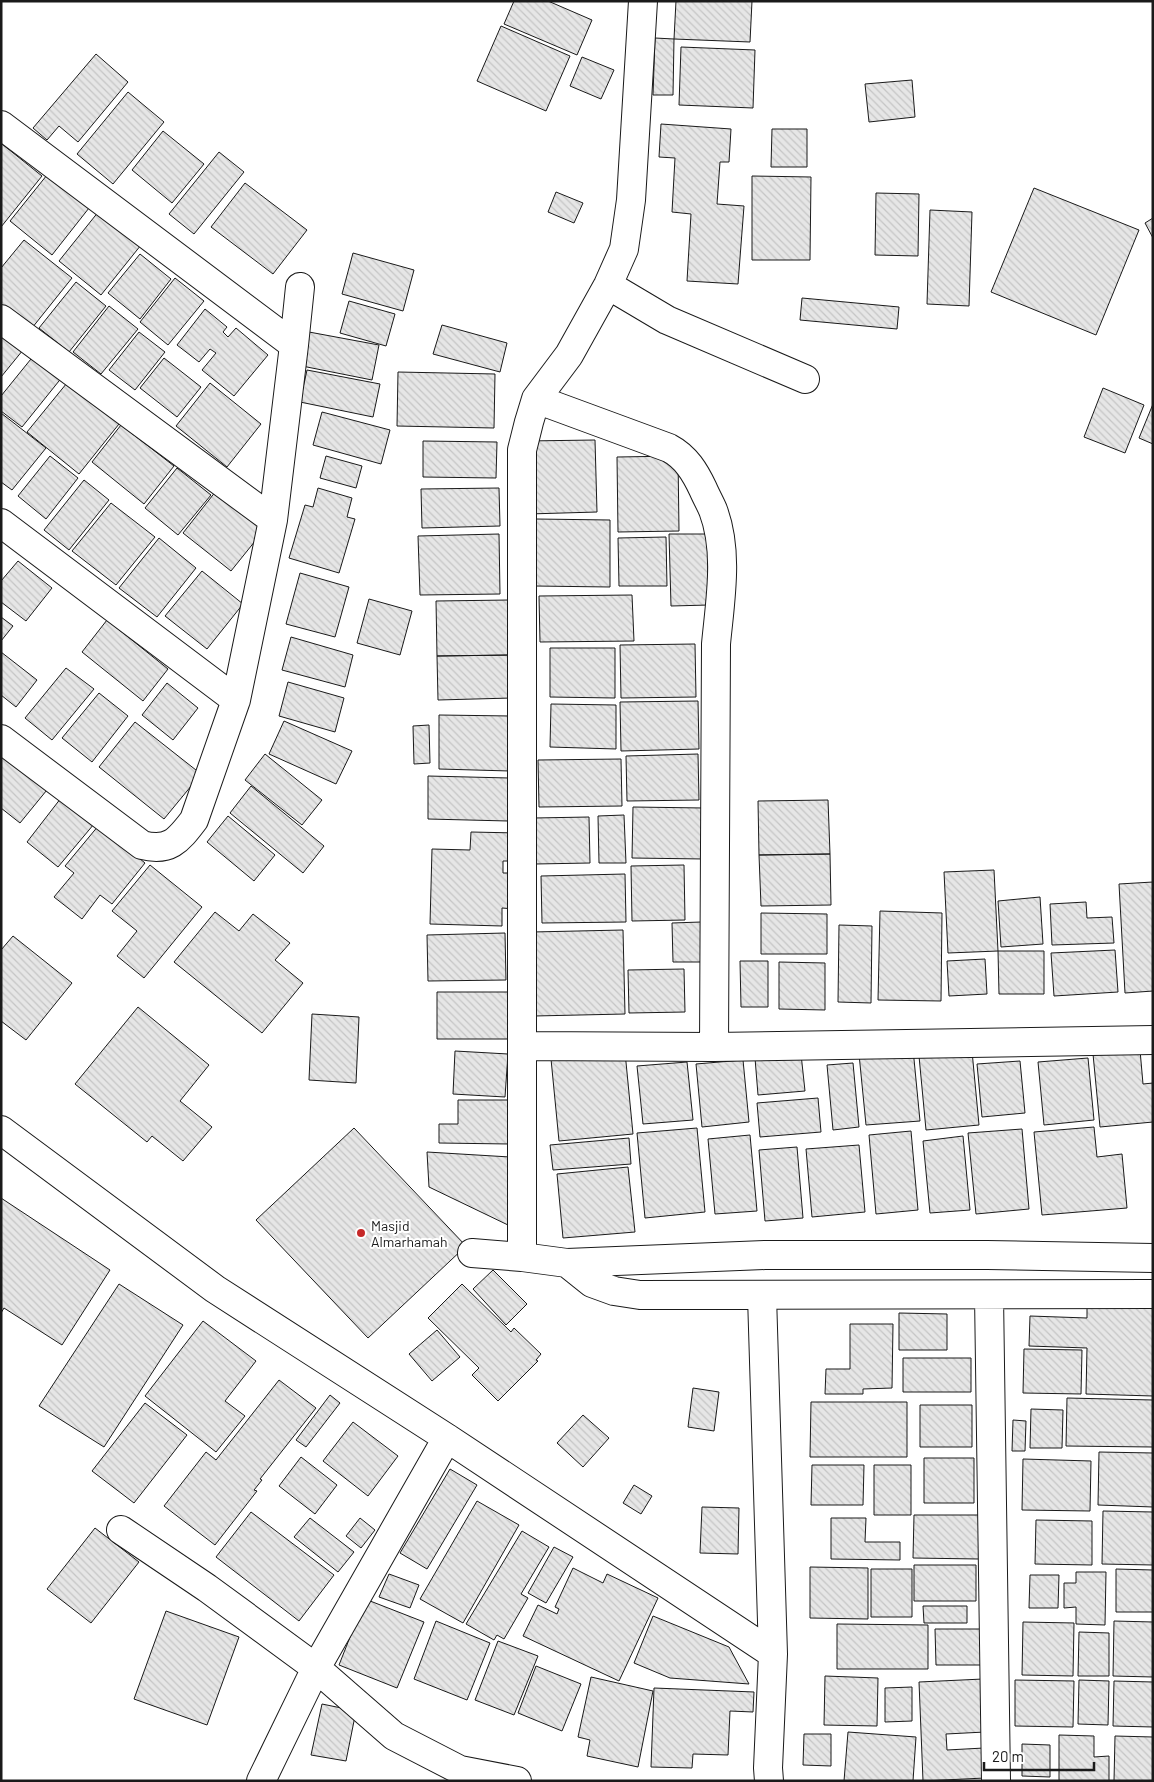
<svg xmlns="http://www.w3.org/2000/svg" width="1154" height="1782" font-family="Barlow,sans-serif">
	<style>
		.building { fill: url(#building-back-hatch); stroke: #1a1a1a }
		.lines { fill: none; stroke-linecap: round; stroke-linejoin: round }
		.minor-casing { stroke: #1a1a1a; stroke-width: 30 }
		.minor { stroke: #fff; stroke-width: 28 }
		.poi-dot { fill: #c62828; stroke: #fff; stroke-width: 2 }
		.labels { text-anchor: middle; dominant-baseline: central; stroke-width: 4; stroke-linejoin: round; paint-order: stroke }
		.poi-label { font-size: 14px; fill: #1a1a1a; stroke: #fff; text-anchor: start }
	</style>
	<defs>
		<pattern id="building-back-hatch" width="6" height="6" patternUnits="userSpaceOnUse" patternTransform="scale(1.25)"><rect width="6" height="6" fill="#e6e6e6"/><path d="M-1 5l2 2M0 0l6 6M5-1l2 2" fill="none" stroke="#c5c5c5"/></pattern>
	</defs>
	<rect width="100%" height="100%" fill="#fff"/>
	<!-- building -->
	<path class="building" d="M514,1H548L592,20L577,55L504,24Z
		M676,1H752L750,42L674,39Z
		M501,26L570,56L546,111L477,81Z
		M655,38L674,39L673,95H653Z
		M681,47L755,50L753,108L679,105Z
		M96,54L128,82L78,142L59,126L47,140L33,128Z
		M582,57L614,70L601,99L570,86Z
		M912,80L915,117L869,122L865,84Z
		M128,92L164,122L113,184L77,154Z
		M661,124L731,129L729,162H720L717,204L744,206L738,284L687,281L691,214L672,212L675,158L659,157Z
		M772,129H807V167H771Z
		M163,131L204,164L172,203L132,170Z
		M2,144L42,176L1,227V145Z
		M219,152L244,172L194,234L169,214Z
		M47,175L89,208L52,255L10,221Z
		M752,176L811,177L810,260H752Z
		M245,183L307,230L273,274L211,227Z
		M1034,188L1139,230L1096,335L991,292Z
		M556,192L583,203L574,223L548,212Z
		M876,193L919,194L918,256L875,255Z
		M930,210L972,212L969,306L927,304Z
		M99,211L141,245L101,295L59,261Z
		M1153,218V238L1145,223Z
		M24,240L72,278L28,333L1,311V268Z
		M353,253L414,270L403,311L342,294Z
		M140,254L171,279L140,319L108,293Z
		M175,278L204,301L168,345L140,322Z
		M76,282L106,306L69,352L39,328Z
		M802,298L899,307L897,329L800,320Z
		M349,301L395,314L386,346L340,333Z
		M109,306L138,329L101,374L73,352Z
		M205,309L227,327L223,332L228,337L236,328L268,355L234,396L202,370L216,353L210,349L199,362L177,345Z
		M442,325L507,343L500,372L433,354Z
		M139,332L165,352L135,390L109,370Z
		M309,332L379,345L372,380L302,366Z
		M1,333L23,350L1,377Z
		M35,354L63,376L22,427L1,411V396Z
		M164,358L201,387L177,417L140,388Z
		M307,370L380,384L373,417L300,402Z
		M398,372L495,374L494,428L397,426Z
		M71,378L123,419L79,474L27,432Z
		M210,383L261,424L227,467L176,426Z
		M1103,388L1144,405L1125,453L1084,437Z
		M1153,404V444L1139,438Z
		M322,412L390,430L381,464L313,445Z
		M1,413L46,448L12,490L1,482Z
		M121,425L174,466L144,504L92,462Z
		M595,440L597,512L528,514L526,441Z
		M423,441L497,442L496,478L423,477Z
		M50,456L78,478L46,519L18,496Z
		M326,456L362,466L356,488L320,478Z
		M678,456L679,531L618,532L617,457Z
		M177,468L211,495L178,535L145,508Z
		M84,480L109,500L69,550L44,530Z
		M318,488L352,498L347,517L355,519L339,573L289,558L305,505L313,507Z
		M499,488L500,526L422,528L421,489Z
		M216,491L264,530L231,571L183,533Z
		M111,503L155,537L116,585L72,551Z
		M536,519L610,520V587L535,586Z
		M499,534L500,594L420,595L418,536Z
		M669,534H707L709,605L671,606Z
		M666,537L667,586H619L618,538Z
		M159,538L196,568L157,617L119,588Z
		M18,561L52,588L26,621L1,602V581Z
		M202,571L243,604L207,649L165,616Z
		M300,573L349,587L335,637L286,624Z
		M632,595L634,641L540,642L539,596Z
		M369,599L412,611L400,655L357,643Z
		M509,600L511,655L437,656L436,601Z
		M1,617L13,626L1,641Z
		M107,620L168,669L143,701L82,652Z
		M291,637L353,655L345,687L282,670Z
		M695,644L696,697L621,698L620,645Z
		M550,648H615V698L550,697Z
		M1,652L37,680L16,707L1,695Z
		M511,655L512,698L438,700L437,656Z
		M66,668L94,689L52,740L25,718Z
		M288,682L344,698L335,732L279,716Z
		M167,683L198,708L173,740L142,715Z
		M99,693L128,716L92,762L62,738Z
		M698,701L699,749L621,751L620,702Z
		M551,704L616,705V749L550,747Z
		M439,715L511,716L510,771L439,769Z
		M284,721L352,751L336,784L269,754Z
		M135,722L201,774L164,819L99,767Z
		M429,725L430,763L414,764L413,726Z
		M1,750L51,785L20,823L1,808Z
		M265,754L322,800L302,825L245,780Z
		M698,754L699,800L627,801L626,756Z
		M621,759L622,806L539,807L538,760Z
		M428,776L509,778L508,821L428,819Z
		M251,786L324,846L303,873L230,813Z
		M61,798L94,824L58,867L27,842Z
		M828,800L830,854L759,855L758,801Z
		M633,807L704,808V859L632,858Z
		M624,815L626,863H599L598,816Z
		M228,816L275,855L254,881L207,842Z
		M589,817L590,863L535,864L534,818Z
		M99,825L145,863L112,904L100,895L82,919L54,897L74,873L65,866Z
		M471,832L517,833L516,861H503V873H516L515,909L502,908V926L430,924L432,849L470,850Z
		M830,854L831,905L761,906L759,855Z
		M150,865L202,907L144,978L117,956L137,931L112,911Z
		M684,865L685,920L632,921L631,866Z
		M994,870L998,951L948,953L944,872Z
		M625,874L626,922L542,923L541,876Z
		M1153,882V991L1125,993L1119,884Z
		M1040,897L1043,944L1001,947L998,901Z
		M1086,902L1087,918L1112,917L1114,943L1052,945L1050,904Z
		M880,911L942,913L941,1001L878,1000Z
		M215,912L239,931L253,914L290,943L275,960L303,983L262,1033L174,962Z
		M761,913L827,914V954H761Z
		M701,922V962H673L672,923Z
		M839,925L872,926L871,1003L838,1002Z
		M623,930L625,1014L534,1016L532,932Z
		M505,933L506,980L428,981L427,935Z
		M13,936L72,983L26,1040L1,1021V950Z
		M1115,950L1118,992L1054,996L1051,953Z
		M998,951H1044V994H999Z
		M985,959L987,994L949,996L947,961Z
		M740,961H768V1007H741Z
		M779,962L825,963V1010L779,1009Z
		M684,969L685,1012L629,1013L628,970Z
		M437,992H513L514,1039H437Z
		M138,1007L209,1065L180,1101L212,1127L183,1161L152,1136L147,1142L75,1084Z
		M312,1014L359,1017L356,1083L309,1080Z
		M913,1049L920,1121L866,1125L859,1054Z
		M1140,1050L1143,1084L1153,1083V1122L1100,1127L1093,1054Z
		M455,1051L508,1054L505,1097L453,1094Z
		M972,1051L979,1125L926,1130L919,1056Z
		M625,1052L633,1134L559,1141L551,1059Z
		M801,1054L805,1091L758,1095L755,1058Z
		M1088,1058L1094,1120L1044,1125L1038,1062Z
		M743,1060L749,1122L702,1127L696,1064Z
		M1020,1061L1025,1113L982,1117L977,1064Z
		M687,1062L693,1120L643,1124L637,1066Z
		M853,1063L859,1127L833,1130L827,1065Z
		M818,1098L821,1132L760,1137L757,1103Z
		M458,1100H510L509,1144L439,1143V1124H458Z
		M1094,1127L1097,1157L1122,1154L1127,1208L1042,1215L1034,1132Z
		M354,1128L466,1246L368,1338L256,1220Z
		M697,1128L705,1212L645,1218L637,1133Z
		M1022,1129L1029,1209L976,1214L968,1133Z
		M911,1131L918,1210L876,1214L869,1135Z
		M750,1135L757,1211L715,1214L708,1139Z
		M963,1136L970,1210L930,1213L923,1141Z
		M629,1138L631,1164L553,1170L550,1145Z
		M859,1145L865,1212L812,1217L806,1149Z
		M797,1147L803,1218L765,1221L759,1150Z
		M427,1152L510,1157L508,1225L429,1187Z
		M628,1167L635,1232L563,1238L557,1174Z
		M1,1198L110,1270L62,1345L4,1308L1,1313Z
		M493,1270L527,1304L506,1325L473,1289Z
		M119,1284L183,1325L104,1447L39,1406Z
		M462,1284L511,1332L514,1328L541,1354L536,1360L538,1361L498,1401L472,1375L479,1368L428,1318Z
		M1087,1299L1153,1301V1396L1086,1394L1087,1348L1029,1346L1030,1316L1087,1318Z
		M899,1313L947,1314V1350H899Z
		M203,1321L256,1361L225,1401L245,1416L216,1452L145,1396Z
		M850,1324H893L892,1388L863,1389V1394H825L826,1369H850Z
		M437,1330L460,1357L432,1381L409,1354Z
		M1024,1349L1082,1350L1081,1394L1023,1393Z
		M903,1358H971V1392H903Z
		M279,1380L316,1408L260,1479L262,1480L254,1490L257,1491L215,1545L164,1506L206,1452L216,1460Z
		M693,1388L719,1392L714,1431L688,1427Z
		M330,1395L340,1403L306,1447L296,1440Z
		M1067,1398L1153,1400V1447L1066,1446Z
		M811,1402H907V1457H810Z
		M145,1403L187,1435L134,1503L92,1471Z
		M920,1405H972V1447H920Z
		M1031,1409L1063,1410L1062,1448H1030Z
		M583,1415L609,1438L583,1467L557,1443Z
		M1013,1420L1026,1421L1025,1451H1012Z
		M353,1422L398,1456L368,1496L323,1461Z
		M1099,1452L1153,1453V1507L1098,1505Z
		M301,1457L337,1485L315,1514L279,1486Z
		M924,1458H974V1503H924Z
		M1023,1459L1091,1461L1090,1511L1022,1510Z
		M812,1465H864L863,1505H811Z
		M874,1465H911V1515H874Z
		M450,1469L477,1485L427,1569L400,1553Z
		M634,1485L652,1496L641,1514L623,1503Z
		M477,1501L519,1525L463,1623L420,1599Z
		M702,1507L739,1508L738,1554L700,1553Z
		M1103,1511L1153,1512V1565L1102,1564Z
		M251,1512L334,1575L299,1621L216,1557Z
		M914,1515H979V1559L913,1558Z
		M310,1518L354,1552L338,1572L294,1537Z
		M360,1518L375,1530L361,1548L346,1536Z
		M831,1518H866L865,1542H900V1560L831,1559Z
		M1036,1520L1092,1521V1565L1035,1564Z
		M95,1528L139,1562L91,1623L47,1589Z
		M522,1531L549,1547L521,1594L528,1598L504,1639L497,1635L494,1640L466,1624Z
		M554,1547L573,1557L546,1603L528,1593Z
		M914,1565H976V1601H914Z
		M810,1567L868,1568V1619L810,1618Z
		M573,1568L603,1583L607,1574L658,1598L619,1681L523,1636L538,1605L557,1614L559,1609L555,1607Z
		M871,1569H912V1617H871Z
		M1116,1569L1153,1570V1612H1116Z
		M1076,1572H1106L1105,1625L1076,1624V1607L1064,1608V1583H1076Z
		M389,1574L419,1585L410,1608L379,1597Z
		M1030,1575H1059L1058,1608H1029Z
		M365,1599L424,1622L397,1688L339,1665Z
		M923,1606H967V1623H924Z
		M166,1611L239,1637L207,1725L134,1699Z
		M653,1616L729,1647L749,1684L670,1678L634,1663Z
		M436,1621L490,1643L467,1700L414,1679Z
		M1114,1621L1153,1622V1677L1113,1676Z
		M1023,1622L1074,1623L1073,1676L1022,1675Z
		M837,1624L928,1625V1669H837Z
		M935,1629H981V1665H936Z
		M1079,1632L1109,1633V1676H1078Z
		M498,1641L538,1656L514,1715L475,1700Z
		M536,1666L581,1684L562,1731L518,1713Z
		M825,1676L878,1678L877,1726L824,1725Z
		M591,1677L653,1691L638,1767L587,1756L590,1740L578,1737Z
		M983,1679L985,1732L946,1734L947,1750L984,1748L985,1778L923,1781L919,1682Z
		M1015,1680L1074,1681L1073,1727L1015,1726Z
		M1079,1680L1109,1681L1108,1725L1078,1724Z
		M1114,1681L1153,1682V1727L1113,1726Z
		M912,1687V1721L885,1722V1688Z
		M654,1688L754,1692L753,1712L730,1711L728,1755L693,1754L692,1768L651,1767Z
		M322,1704L356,1711L346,1761L311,1755Z
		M848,1732L916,1737L913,1781H844Z
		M804,1734H831V1766L803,1765Z
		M1059,1735L1094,1736V1757L1109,1756V1781H1059Z
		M1115,1736L1153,1737V1781H1114Z
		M1022,1744L1050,1745V1777L1022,1776Z"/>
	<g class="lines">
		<defs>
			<path id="minor" d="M643,1L631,200L624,249L608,285L569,355L536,399L529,422L522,450V1257L567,1263L765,1255H987L1153,1258
				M1,125L294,345L273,520L236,700L194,820C178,841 169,852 142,845L1,739
				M608,285L667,320L805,379
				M1,319L273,520
				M294,345L300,287
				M536,399L669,448C686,457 695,472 703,489C706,496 710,503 713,510C729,552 720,601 716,644L714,1047
				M1,523L236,700
				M523,1046L714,1047L1153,1040
				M1,1130L215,1289L447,1438L773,1654
				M472,1253L522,1257
				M567,1263L592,1283L614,1291L640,1295L1153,1294
				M989,1295L996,1781
				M762,1296L773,1654L768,1768L769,1781
				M121,1530L207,1588L316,1668L394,1736L460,1770L517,1781
				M261,1781L316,1668L447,1438"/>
		</defs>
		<!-- minor casing -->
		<use href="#minor" class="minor-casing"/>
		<!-- minor -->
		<use href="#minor" class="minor"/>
	</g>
	<!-- markers -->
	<circle class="poi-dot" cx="361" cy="1233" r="5"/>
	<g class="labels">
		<!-- poi labels -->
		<g class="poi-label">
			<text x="371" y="1225">Masjid<tspan x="371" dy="16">Almarhamah</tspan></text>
		</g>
	</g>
	<!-- border -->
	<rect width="1154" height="1782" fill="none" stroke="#1a1a1a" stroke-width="5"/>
	<!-- scale -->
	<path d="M984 1762v8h110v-8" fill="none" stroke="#1a1a1a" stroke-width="2.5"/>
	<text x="992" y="1762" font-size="15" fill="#1a1a1a" stroke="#ffffff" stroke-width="4" paint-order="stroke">20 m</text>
</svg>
